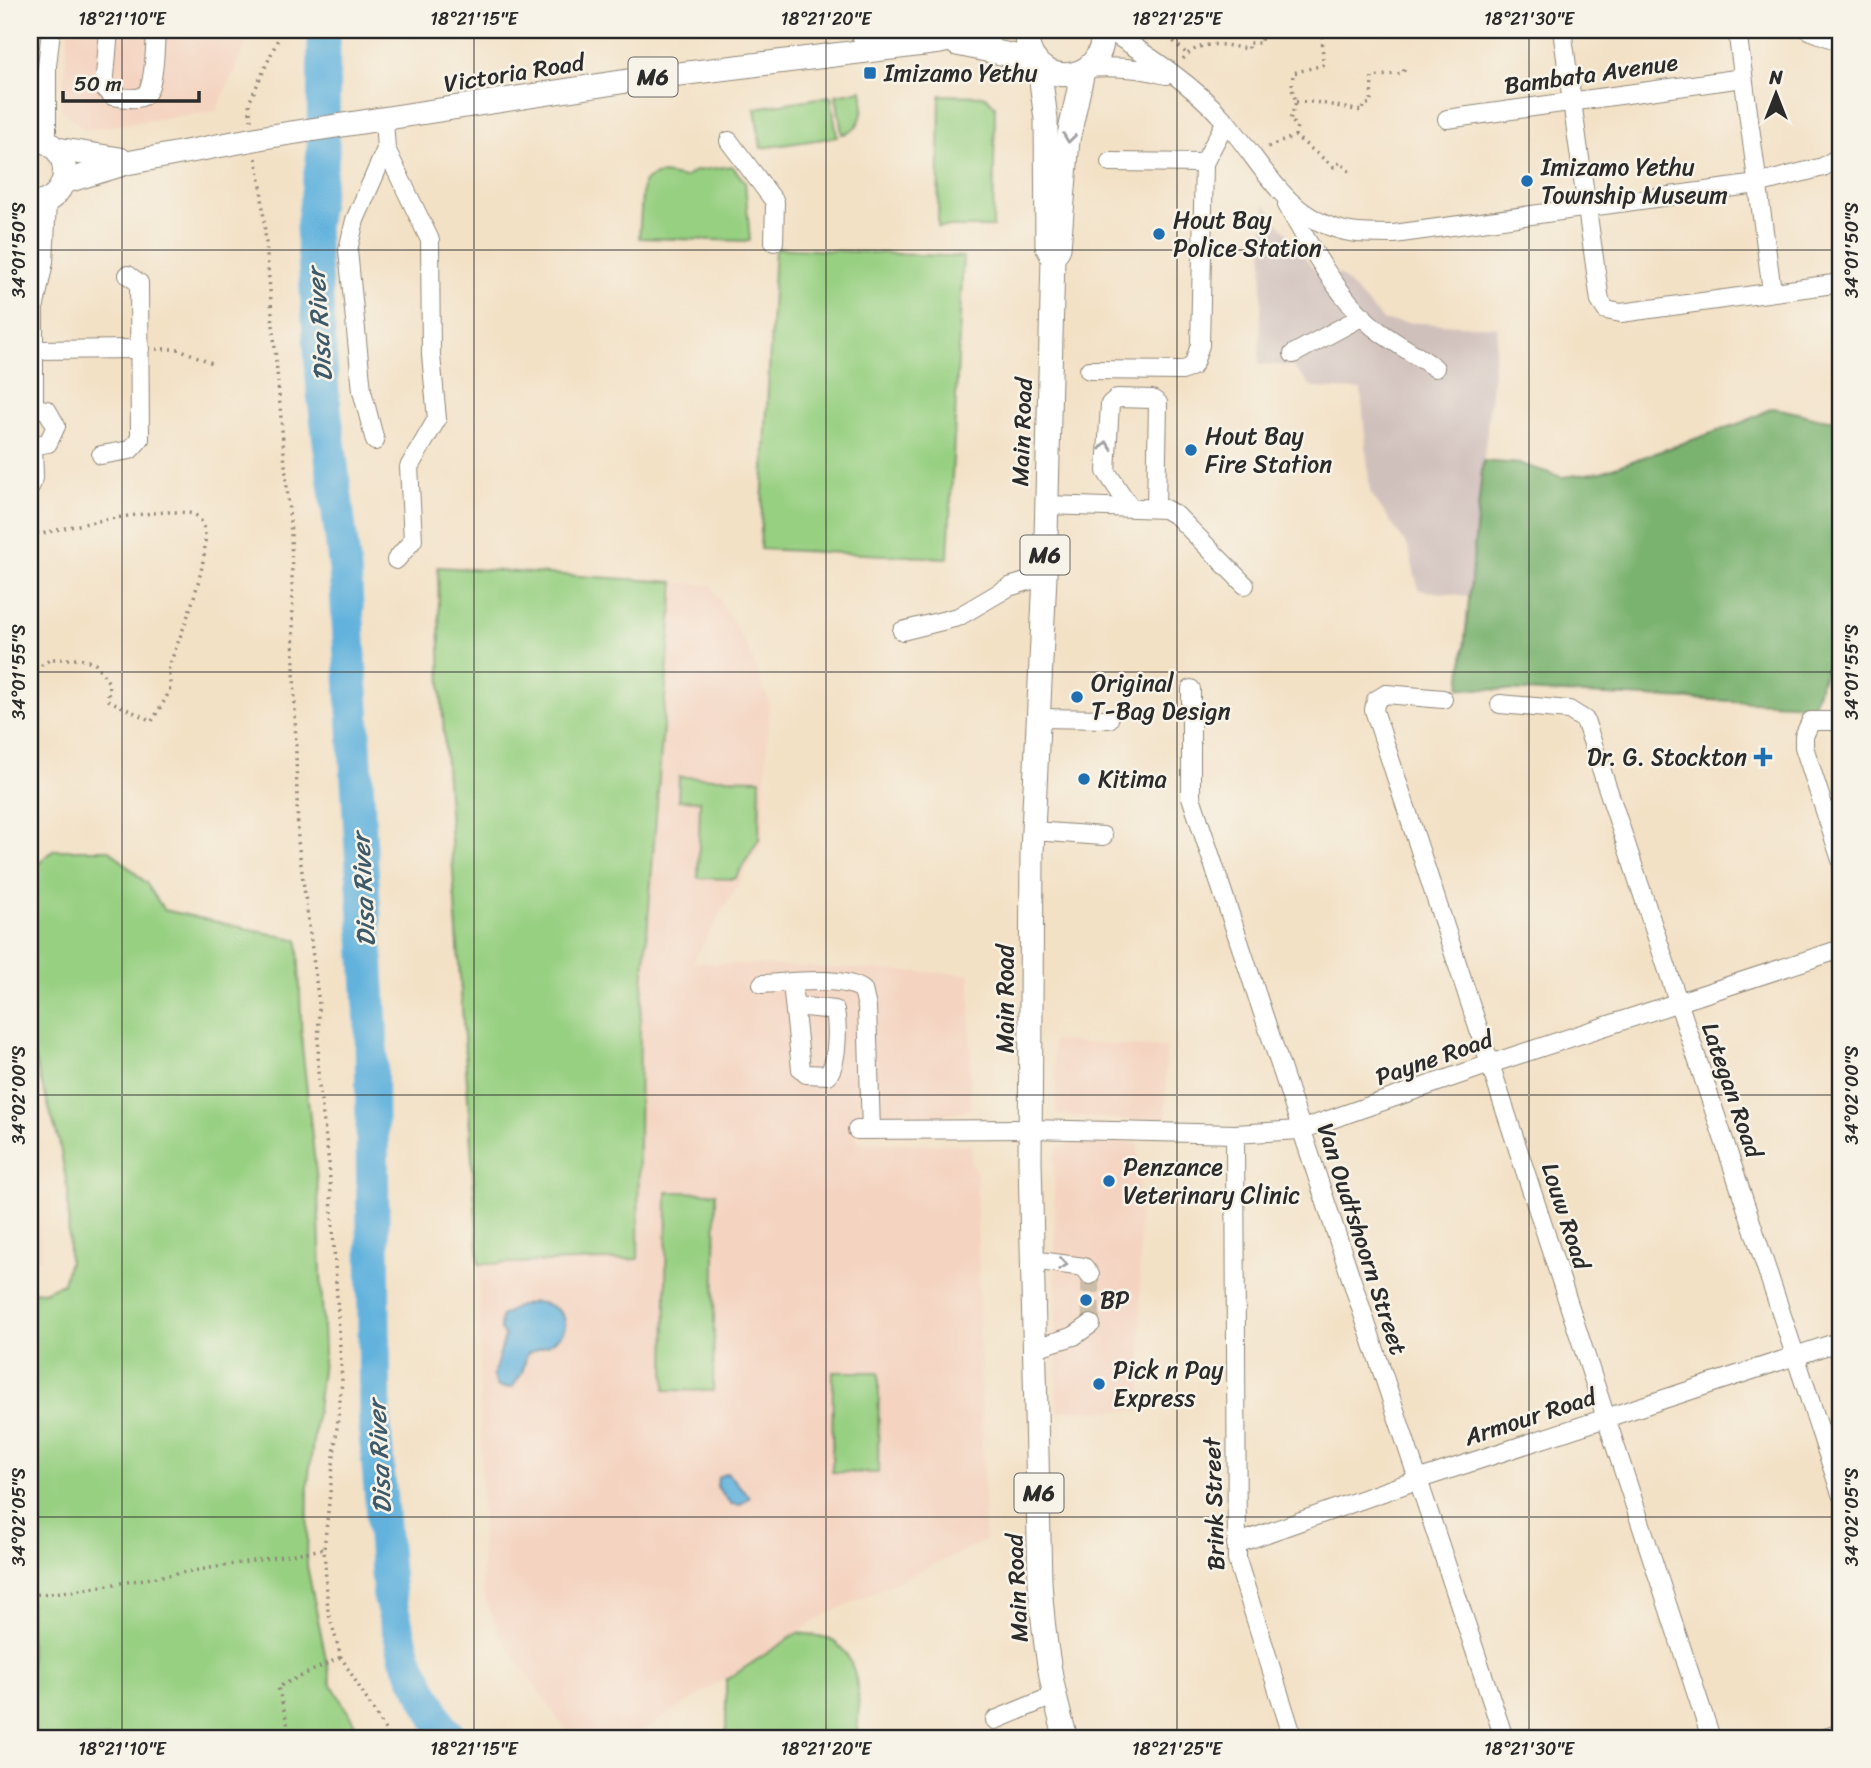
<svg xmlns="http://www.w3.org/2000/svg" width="1871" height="1768" font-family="Sriracha,sans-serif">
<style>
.built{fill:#f4d3c0}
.industrial{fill:#d0c0bc}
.green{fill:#98d082;stroke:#627e56;stroke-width:2}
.forest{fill:#7ab270;stroke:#526e4e;stroke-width:2}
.water{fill:#62b2dd;stroke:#466e84;stroke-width:2}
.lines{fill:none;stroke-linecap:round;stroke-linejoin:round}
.river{stroke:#62b2dd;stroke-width:33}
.minor-tunnel{stroke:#cbbda7;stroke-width:18;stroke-dasharray:18 9;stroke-linecap:butt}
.minor-casing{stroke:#8f8678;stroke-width:20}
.major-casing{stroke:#8f8678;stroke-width:25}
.path{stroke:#8f8678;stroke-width:3.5;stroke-dasharray:2 5;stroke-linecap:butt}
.minor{stroke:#fff;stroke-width:18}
.major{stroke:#fff;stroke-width:23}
.oneway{stroke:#a0a0a0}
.ticks{fill:none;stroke:#2b2b2b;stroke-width:2;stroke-opacity:0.45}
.poi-dot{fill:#1f6fb2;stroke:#f7f3e8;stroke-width:2.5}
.labels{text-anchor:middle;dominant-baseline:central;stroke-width:5;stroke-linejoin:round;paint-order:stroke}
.shield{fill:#f7f3e8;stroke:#686764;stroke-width:2}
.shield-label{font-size:23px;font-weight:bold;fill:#2b2b2b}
.street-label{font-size:24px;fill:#2b2b2b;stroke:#f7f3e8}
.poi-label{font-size:24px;fill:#2b2b2b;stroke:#f7f3e8;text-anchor:start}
.water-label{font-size:26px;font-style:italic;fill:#3e5a69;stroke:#f7f3e8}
.neatline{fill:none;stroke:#2b2b2b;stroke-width:2.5}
.ticks-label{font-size:18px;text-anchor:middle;fill:#2b2b2b}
</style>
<rect width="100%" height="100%" fill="#f7f3e8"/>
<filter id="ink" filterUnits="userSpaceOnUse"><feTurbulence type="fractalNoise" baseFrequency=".0143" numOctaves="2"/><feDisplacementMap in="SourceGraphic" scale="14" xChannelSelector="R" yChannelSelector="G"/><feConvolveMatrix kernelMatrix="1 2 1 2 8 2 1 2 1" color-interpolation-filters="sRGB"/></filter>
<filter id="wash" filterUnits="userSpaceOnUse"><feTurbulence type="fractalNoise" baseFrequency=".00686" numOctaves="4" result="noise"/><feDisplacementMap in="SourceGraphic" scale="28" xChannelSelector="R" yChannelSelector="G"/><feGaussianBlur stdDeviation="1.57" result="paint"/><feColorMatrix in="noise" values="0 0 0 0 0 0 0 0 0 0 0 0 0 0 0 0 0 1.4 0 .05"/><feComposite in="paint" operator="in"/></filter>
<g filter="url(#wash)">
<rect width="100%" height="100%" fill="#f3e1c6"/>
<!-- built -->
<g class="built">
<path d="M69 30H252L216 111 84 130 61 109Z"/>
<path d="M435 565 711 585 747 646 769 701 763 841 693 962 970 974 971 1108 935 1117 857 1115V1143L971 1145V1165L976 1167 985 1541 823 1616 632 1738H571L500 1635 482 1591 479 1264Z"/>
<path d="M1053 1041 1166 1048V1122L1057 1115Z"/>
<path d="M30 1116 42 1258 30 1260Z"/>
<path d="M1073 1141 1138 1142 1142 1410 1057 1411 1054 1156 1059 1148Z"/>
</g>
<!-- industrial -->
<path class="industrial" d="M1265 204 1324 283 1339 274 1384 321 1498 327 1469 596 1419 590 1408 547 1370 492 1361 390 1313 388 1292 366 1259 364Z"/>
<!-- green -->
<g class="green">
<path d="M862 90C865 106 863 131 842 134L836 95Z"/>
<path d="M940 95 986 96 995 106 993 227H938Z"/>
<path d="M831 96 837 137 761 148 755 108Z"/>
<path d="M732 166 745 182 750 241 639 238 643 183C656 170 667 174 684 178L695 171Z"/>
<path d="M775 248 963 257 948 558 760 549Z"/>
<path d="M438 567 674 582 640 1025 638 1259 479 1264 441 690Z"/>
<path d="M679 777 760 779 759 839 735 879 698 878 700 801 678 800Z"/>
<path d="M54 850H110L146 883 164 910 298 940 302 1046 318 1191 324 1353 308 1483 307 1566 331 1683 363 1738H30V1291L44 1292 63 1283 69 1261 68 1191 59 1141 30 1045V951L36 866Z"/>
<path d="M667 1192 716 1193 713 1391 665 1390Z"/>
<path d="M833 1372H879L878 1473 832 1472Z"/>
<path d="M798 1633C806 1634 817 1635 826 1638 862 1651 861 1708 856 1738H726V1680Z"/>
</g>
<!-- forest -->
<path class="forest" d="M1772 408C1796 410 1817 422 1841 420V626L1813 705 1460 688 1483 461 1521 464 1562 477 1601 472 1746 421Z"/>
<!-- water -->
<g class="water">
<path d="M534 1302C558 1303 579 1323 554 1341 546 1347 536 1349 527 1354L522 1373 512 1388 498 1387 493 1377 505 1336 500 1330 501 1316 519 1306Z"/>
<path d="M727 1473 750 1497 740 1505 731 1504 717 1487 718 1477Z"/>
</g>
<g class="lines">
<!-- river -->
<path class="river" d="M324 30 323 153 312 228 323 393 345 570 371 1025 375 1431 389 1596 406 1659 441 1726 451 1738"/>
</g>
</g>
<g filter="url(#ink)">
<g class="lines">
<!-- minor-tunnel -->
<path class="minor-tunnel" d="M1090 1275 1091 1324"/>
<defs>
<g id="minor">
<path d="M109 30 104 88 112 96C122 97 137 101 145 95 155 86 155 44 156 30"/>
<path d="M860 30 866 51"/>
<path d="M1108 30C1149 56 1194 85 1226 122 1264 165 1284 217 1345 231 1360 235 1378 233 1394 234L1757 184 1823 167 1841 156"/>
<path d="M1562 30 1600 301 1606 310 1621 313 1841 283"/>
<path d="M1737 30 1772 291"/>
<path d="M1809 30 1841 42"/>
<path d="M1087 68C1115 66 1139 67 1166 75"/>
<path d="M30 108 43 75"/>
<path d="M1447 119 1743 78"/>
<path d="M384 120 386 149 430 240 431 355 437 419 409 467 413 540 396 560"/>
<path d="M729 141 775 202 774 242"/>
<path d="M47 142V66L51 30"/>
<path d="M1110 162 1204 163 1226 121"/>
<path d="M1287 205C1310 247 1341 303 1380 332 1398 345 1417 355 1435 368"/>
<path d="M30 290 34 312V406"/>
<path d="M35 305 44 262 47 201"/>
<path d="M34 350 140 349"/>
<path d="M1293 354 1363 316"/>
<path d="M1089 370 1182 371 1193 366 1200 345 1204 163"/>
<path d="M30 407 47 410 56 426 48 443 30 446"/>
<path d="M375 441 362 391 348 250 355 220 386 149"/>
<path d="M101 455 130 450 140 439 139 283 128 275"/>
<path d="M30 487 34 478 33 446"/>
<path d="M1047 505 1165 509 1177 516 1245 585"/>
<path d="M1129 506 1106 471 1110 404 1117 398 1152 399 1158 403 1156 507"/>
<path d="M902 631 958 617 1009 587 1045 576"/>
<path d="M1191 689V797L1504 1738"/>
<path d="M1443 699 1386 694 1376 700 1374 710 1711 1738"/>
<path d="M1500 704 1569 710 1585 720 1841 1494"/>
<path d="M1038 718 1109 719"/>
<path d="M1841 721H1811L1804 736V747L1841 860"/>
<path d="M1033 831 1103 836"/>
<path d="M792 983 801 1069 806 1074 828 1075C838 1062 838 1027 835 1010L795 1006"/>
<path d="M762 984C787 983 842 975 863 990L867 1007 871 1130"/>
<path d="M857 1130 1030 1129 1235 1134 1300 1130 1490 1064 1841 949"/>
<path d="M1235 1134 1237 1560 1293 1738"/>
<path d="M1032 1260 1084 1267 1090 1275"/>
<path d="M1035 1348 1074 1336 1091 1324"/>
<path d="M1236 1544 1417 1480 1841 1341"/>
<path d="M995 1720 1053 1696"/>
<path d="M1825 1738 1841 1733"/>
</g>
<g id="major">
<path d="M1027 30C1024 91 1108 88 1102 30"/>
<path d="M957 44 1035 60"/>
<path d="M1039 66 1046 119 1047 246 1053 258"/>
<path d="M30 139C76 139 76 204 30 204"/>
<path d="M57 149 120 159"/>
<path d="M64 182 127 163 265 137 647 78 940 42 994 30"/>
<path d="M1066 1738C1050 1686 1043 1635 1040 1581L1030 1161 1032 852 1045 576 1053 258 1059 248 1068 140 1083 71"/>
</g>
</defs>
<!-- minor casing -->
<use href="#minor" class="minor-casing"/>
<!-- major casing -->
<use href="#major" class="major-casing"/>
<!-- path -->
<g class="path">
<path d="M1170 30 1168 36 1187 54"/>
<path d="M1183 59C1201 38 1224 45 1248 49V43H1261L1262 32 1271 30"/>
<path d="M1296 102C1319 100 1340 108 1363 111L1364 105 1371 103 1372 77 1403 73 1406 65"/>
<path d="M251 120 249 103 282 30"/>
<path d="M1295 136 1297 126 1290 120 1296 102 1292 89 1293 73 1323 65 1322 30"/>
<path d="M1268 147 1295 136 1334 167 1340 162 1351 173"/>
<path d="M256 158 261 186 291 534 298 841 319 1004 318 1077 329 1163 342 1381 324 1549 328 1611 341 1657 390 1738"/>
<path d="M156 349H179L212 363"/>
<path d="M30 532 42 534C67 526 173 504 195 515 226 532 177 642 169 667 167 674 171 681 170 688 167 699 157 712 152 721L108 700 109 683 95 663 82 659H51L30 673"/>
<path d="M30 1595 73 1591 324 1549"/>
<path d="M291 1738 278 1687 341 1657"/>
</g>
<!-- minor -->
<use href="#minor" class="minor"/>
<!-- major -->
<use href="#major" class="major"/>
</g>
<!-- one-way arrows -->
<defs><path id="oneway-chevron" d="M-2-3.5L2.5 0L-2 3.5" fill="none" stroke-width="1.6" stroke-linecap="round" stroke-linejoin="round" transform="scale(1.75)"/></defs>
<g class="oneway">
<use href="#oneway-chevron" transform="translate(1069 138) rotate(97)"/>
<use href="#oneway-chevron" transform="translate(1106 446) rotate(-86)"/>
<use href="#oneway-chevron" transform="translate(1063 1264) rotate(8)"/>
</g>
</g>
<!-- ticks -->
<path class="ticks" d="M122 30V1738M474 30V1738M826 30V1738M1177 30V1738M1529 30V1738M30 250H1841M30 672H1841M30 1095H1841M30 1517H1841"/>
<!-- markers -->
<g class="poi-dot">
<rect x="863" y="66" width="14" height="14" rx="3.5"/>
<circle cx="1527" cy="181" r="7"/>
<circle cx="1159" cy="234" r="7"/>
<circle cx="1191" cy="450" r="7"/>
<circle cx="1077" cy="697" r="7"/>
<path d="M1759.5 746.5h7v7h7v7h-7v7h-7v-7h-7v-7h7z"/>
<circle cx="1084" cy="779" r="7"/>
<circle cx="1109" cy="1181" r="7"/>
<circle cx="1086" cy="1300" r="7"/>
<circle cx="1099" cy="1384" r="7"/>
</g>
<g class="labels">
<!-- shield labels -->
<g class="shield">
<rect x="628.5" y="57.5" width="49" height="39" rx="5"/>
<rect x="1020.5" y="535.5" width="49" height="39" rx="5"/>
<rect x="1014.5" y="1473.5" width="49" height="39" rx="5"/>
</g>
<g class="shield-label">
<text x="653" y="77">M6</text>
<text x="1045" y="555">M6</text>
<text x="1039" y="1493">M6</text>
</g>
<!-- street labels -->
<g class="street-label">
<text transform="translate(514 73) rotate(-9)">Victoria Road</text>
<text transform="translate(1591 74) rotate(-8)">Bambata Avenue</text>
<text transform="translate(1022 432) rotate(-88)">Main Road</text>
<text transform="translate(1005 999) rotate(-90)">Main Road</text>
<text transform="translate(1434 1058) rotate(-19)">Payne Road</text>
<text transform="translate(1732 1090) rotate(71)">Lategan Road</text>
<text transform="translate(1566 1216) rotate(72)">Louw Road</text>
<text transform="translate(1362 1239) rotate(72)">Van Oudtshoorn Street</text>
<text transform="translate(1530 1417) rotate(-18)">Armour Road</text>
<text transform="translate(1214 1504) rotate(-92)">Brink Street</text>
<text transform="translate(1017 1588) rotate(-93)">Main Road</text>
</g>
<!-- poi labels -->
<g class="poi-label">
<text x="884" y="73">Imizamo Yethu</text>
<text x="1541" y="167">Imizamo Yethu<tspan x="1541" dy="28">Township Museum</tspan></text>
<text x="1173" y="220">Hout Bay<tspan x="1173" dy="28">Police Station</tspan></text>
<text x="1205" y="436">Hout Bay<tspan x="1205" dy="28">Fire Station</tspan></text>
<text x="1091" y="683">Original<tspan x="1091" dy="28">T-Bag Design</tspan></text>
<text x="1747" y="757" text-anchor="end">Dr. G. Stockton</text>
<text x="1098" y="779">Kitima</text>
<text x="1123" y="1167">Penzance<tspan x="1123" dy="28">Veterinary Clinic</tspan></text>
<text x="1100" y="1300">BP</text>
<text x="1113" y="1370">Pick n Pay<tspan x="1113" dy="28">Express</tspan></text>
</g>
<!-- water labels -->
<g class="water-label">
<text transform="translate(319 325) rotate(-94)">Disa River</text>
<text transform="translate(363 890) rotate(-93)">Disa River</text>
<text transform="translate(379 1457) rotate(-93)">Disa River</text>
</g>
</g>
<!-- margin -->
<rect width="1871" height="1768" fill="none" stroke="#f7f3e8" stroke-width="77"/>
<!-- north arrow -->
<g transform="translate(1776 94)" stroke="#f7f3e8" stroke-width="5" paint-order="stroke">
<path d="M0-5L12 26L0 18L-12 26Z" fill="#2b2b2b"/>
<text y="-10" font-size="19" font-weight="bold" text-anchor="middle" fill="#2b2b2b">N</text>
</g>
<!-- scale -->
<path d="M63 91v10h136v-10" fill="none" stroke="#2b2b2b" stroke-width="3.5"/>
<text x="74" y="91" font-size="21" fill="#2b2b2b" stroke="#f7f3e8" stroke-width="5" paint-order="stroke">50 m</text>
<rect x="38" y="38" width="1794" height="1692" class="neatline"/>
<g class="ticks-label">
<text x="122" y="25">18°21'10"E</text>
<text x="474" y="25">18°21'15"E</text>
<text x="826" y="25">18°21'20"E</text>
<text x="1177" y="25">18°21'25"E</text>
<text x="1529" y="25">18°21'30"E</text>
<text transform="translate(19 250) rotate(-90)" y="6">34°01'50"S</text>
<text transform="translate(1852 250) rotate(-90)" y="6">34°01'50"S</text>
<text transform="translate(19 672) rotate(-90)" y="6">34°01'55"S</text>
<text transform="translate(1852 672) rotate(-90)" y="6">34°01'55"S</text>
<text transform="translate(19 1095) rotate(-90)" y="6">34°02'00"S</text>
<text transform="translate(1852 1095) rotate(-90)" y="6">34°02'00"S</text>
<text transform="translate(19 1517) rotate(-90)" y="6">34°02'05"S</text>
<text transform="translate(1852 1517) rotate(-90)" y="6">34°02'05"S</text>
<text x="122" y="1755">18°21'10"E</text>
<text x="474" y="1755">18°21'15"E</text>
<text x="826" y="1755">18°21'20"E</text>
<text x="1177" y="1755">18°21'25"E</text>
<text x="1529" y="1755">18°21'30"E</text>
</g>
</svg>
